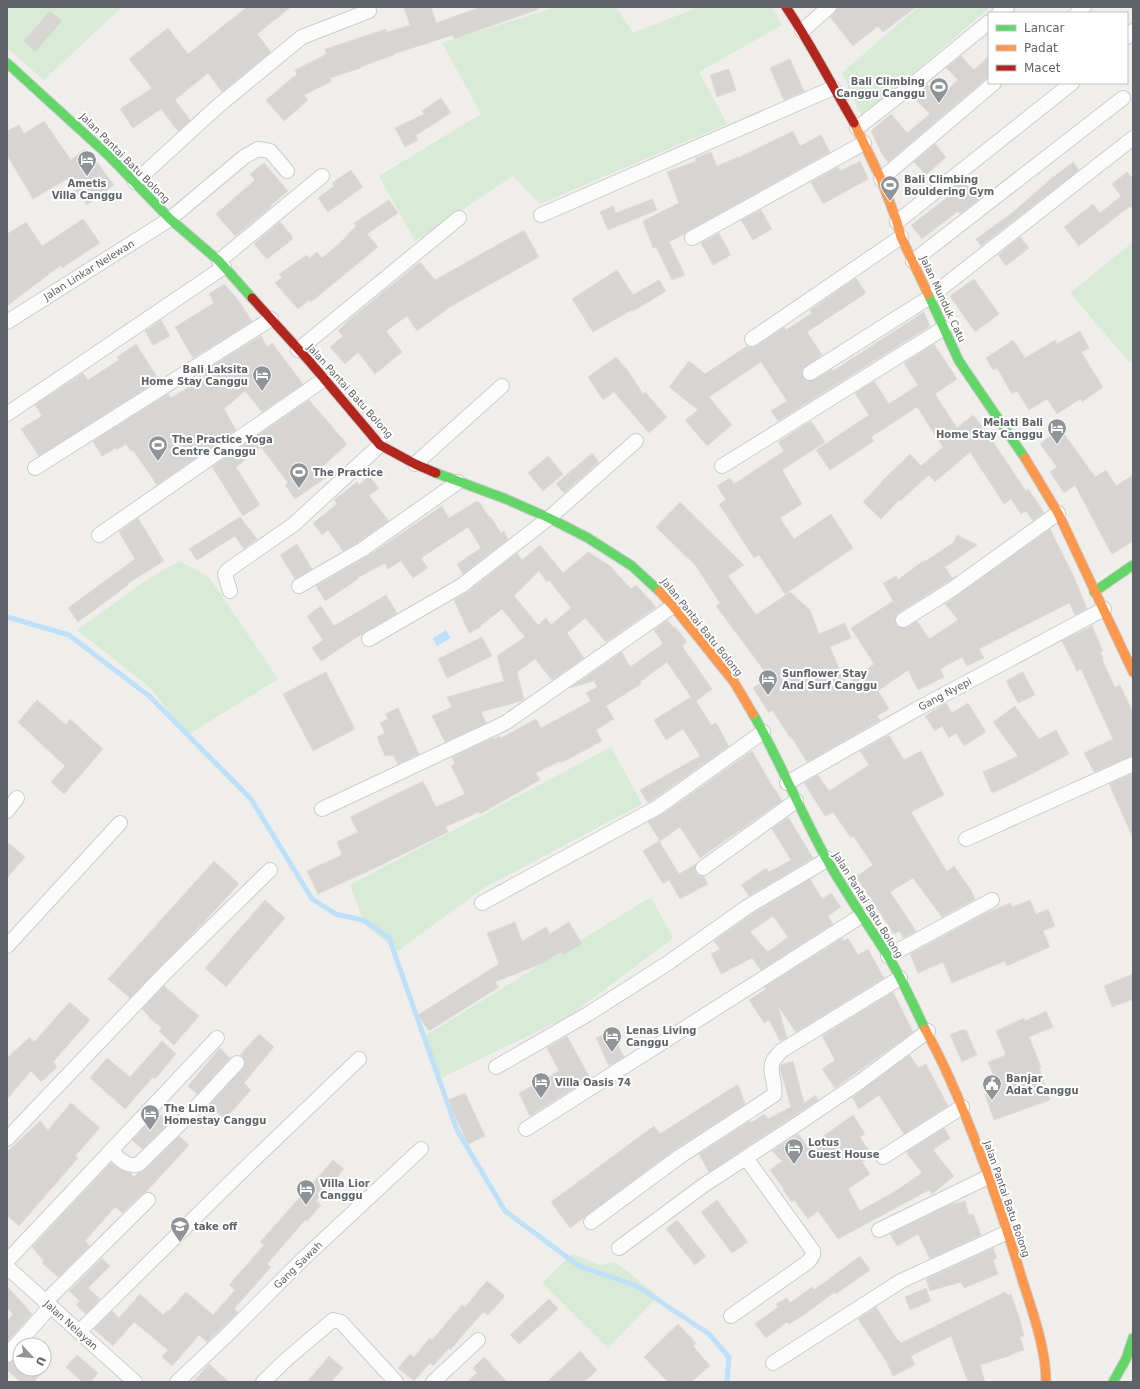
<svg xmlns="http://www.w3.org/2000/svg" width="1140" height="1389" font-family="'DejaVu Sans',sans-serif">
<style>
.green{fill:#d8ebd6}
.water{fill:#bfe0f9}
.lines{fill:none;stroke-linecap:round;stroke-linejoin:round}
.stream{stroke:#bfe0f9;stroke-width:5}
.building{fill:#d6d5d3;stroke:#deddd9;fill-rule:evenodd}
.street-casing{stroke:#cbcccc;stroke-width:16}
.fast-casing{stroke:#cacacb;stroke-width:11}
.slow-casing{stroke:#cacacb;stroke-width:11}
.jam-casing{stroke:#cacacb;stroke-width:11}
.street{stroke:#fdfcfc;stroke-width:14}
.fast{stroke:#63d668;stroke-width:9}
.slow{stroke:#ff974d;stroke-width:9}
.jam{stroke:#b3261e;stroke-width:9}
.labels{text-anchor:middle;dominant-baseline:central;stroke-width:4;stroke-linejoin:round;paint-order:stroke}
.poi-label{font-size:10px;font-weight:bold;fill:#5f6368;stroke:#fff;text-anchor:start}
.street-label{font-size:10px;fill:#5f6368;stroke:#fff}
</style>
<rect width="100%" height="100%" fill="#efeeea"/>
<!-- green -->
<g class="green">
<path d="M7 7H122L44 80 7 48Z"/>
<path d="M557 7H616L633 33 699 7H772L782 25 699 72 727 124 540 204 513 176 415 241 379 176 481 114 442 43Z"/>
<path d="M918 7H990L862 117 842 73Z"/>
<path d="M1133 242V360L1129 362 1070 293Z"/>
<path d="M179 561 209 577 278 679 186 736 151 688 77 630 148 579Z"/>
<path d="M611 747 642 804 482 889 398 951 365 925 350 885Z"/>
<path d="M651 897 673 938 569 1016 439 1079 423 1037Z"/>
<path d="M572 1254 599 1265 615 1262 658 1296 608 1348 542 1283Z"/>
</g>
<!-- water -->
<path class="water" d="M446 630 451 638 437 646 433 638Z"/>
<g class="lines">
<!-- stream -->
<path class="stream" d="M7 617 69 635 149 696 251 799 312 899 336 914 365 921 389 938 457 1130 505 1211 579 1266 637 1286 709 1334 729 1357 727 1382"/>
</g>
<!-- building -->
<g class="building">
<path d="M247 7H291L257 34 271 52 222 92 208 73 175 100 190 120 178 131 161 109 133 128 120 109 152 88 129 59 168 28 188 54Z"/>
<path d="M404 7H431L436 23 481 7H539V9L454 39 453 35 394 54V55L360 67 361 68 330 78 332 81 304 95 308 100 284 121 266 100 297 74 295 70 327 54 325 49 386 29 387 32 410 25Z"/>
<path d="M839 7H916L883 32 878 26 853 46 830 17Z"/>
<path d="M50 11 62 21 35 52 24 41Z"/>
<path d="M961 56 974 70 989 56V76L888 162 882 154 871 131 891 114 907 133 930 114 912 96 927 84 940 97 958 80 946 68Z"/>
<path d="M790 59 804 91 784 100 770 68Z"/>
<path d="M729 69 736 90 717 97 710 75Z"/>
<path d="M441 98 451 113 416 135 418 140 405 147 395 128 424 114 422 111Z"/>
<path d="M44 121 71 160 85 149 94 158 114 185 87 205 67 179 33 199 7 155V131L19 125 24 134Z"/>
<path d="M793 131 800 146 821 135 830 152 688 231 684 234 669 242 685 275 672 280 656 247 653 248 643 221 679 203 667 172 696 161 695 158 711 152 717 166 738 157V158Z"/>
<path d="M935 144 946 157 926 175 914 162Z"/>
<path d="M860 161 868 179 823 204 811 182 838 167 840 171Z"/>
<path d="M1073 162 1079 170 981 246 976 239 1012 213 1052 178Z"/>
<path d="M264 163 288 191 270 206 271 207 235 236 216 214 255 180 250 174Z"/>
<path d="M351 170 363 187 328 212 318 198 334 186 332 183Z"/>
<path d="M1127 172 1133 179V211L1130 206 1079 246 1064 227 1093 204 1100 213 1121 196 1112 184Z"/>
<path d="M963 180 979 199 960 214 958 211 922 239 911 225 948 197 946 194Z"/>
<path d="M652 199 657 210 608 230 600 212 613 206 616 213Z"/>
<path d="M389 200 398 213 367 234 378 247 311 302 309 300 298 309 275 283 282 277 279 274 307 255 310 258 317 252 322 258 340 243 356 226 354 223Z"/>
<path d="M761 210 772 229 753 240 741 220Z"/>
<path d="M83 219 100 243 62 268 61 265 7 306V234L26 222 42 246Z"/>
<path d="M280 222 293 237 291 238 293 239 267 259 254 244Z"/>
<path d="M524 230 539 257 450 307 417 331 407 316 386 331 402 352 375 374 358 352 345 364 330 347 343 336 338 331 349 320 420 262 435 280Z"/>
<path d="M719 233 731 255 713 265 701 243Z"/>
<path d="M1020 237 1029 248 1006 266 998 255Z"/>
<path d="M617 270 633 295 659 280 666 291 645 304 633 311 632 310 593 332 572 299Z"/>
<path d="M856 278 866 293 807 332 822 355 803 369 802 374 806 380 810 381 814 380 832 369 833 371 839 367 924 312 930 326 778 421 771 411 787 401 761 362 709 397 732 425 707 446 685 420 698 410 669 387 689 361 705 374 747 346 752 347 756 346 784 327 786 330 812 313 810 310Z"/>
<path d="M974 279 999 314 975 332 950 296Z"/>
<path d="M224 284 238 300 252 321 193 358 175 327 214 303 209 294Z"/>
<path d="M161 320 170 336 153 345 145 331Z"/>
<path d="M1080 331 1089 348 1081 352 1103 387 1082 402 1080 399 1057 414 1047 399 1029 410 1017 391 1012 394 997 368 993 370 986 358 1013 340 1025 358 1055 340 1057 344Z"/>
<path d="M261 336 267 347 272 343 303 384 262 412 245 391 224 409 236 430 157 485 133 450 131 451 126 444 117 450 116 448 102 456 93 441 168 394 171 398 205 377 202 372Z"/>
<path d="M136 344 159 380 39 456 21 429 42 416 35 405 83 373 88 380 119 360 117 357Z"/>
<path d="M934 344 957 379 935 394 957 428 973 415 986 431 1026 491 1028 489 1044 512 1033 521 1026 511 1021 514 1011 499 1004 504 970 452 935 482 929 475 900 501 899 500 881 519 863 502 882 482V481L910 454 921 466 943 447 917 407 871 437 874 441 830 470 816 450 869 415 855 393 874 381 889 404 918 385 904 363Z"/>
<path d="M616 357 628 371 643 394 645 392 667 417 649 433 614 392 603 400 588 377Z"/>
<path d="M309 400 347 444 322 467 328 476 295 499 285 485 288 483 261 447 236 467 260 505 243 516 212 467Z"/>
<path d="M811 421 825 442 782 470 802 504 780 518 794 539 831 514 853 548 785 594 759 555 754 558 719 504 726 500 717 486 730 478 734 484 784 451 778 442Z"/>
<path d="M1060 428 1095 477 1106 470 1116 486 1133 475V541L1112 554 1104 540 1075 485 1064 493 1050 472 1057 467 1040 444Z"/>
<path d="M592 453 599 462 564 493 556 484Z"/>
<path d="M548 456 563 474 543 491 528 473Z"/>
<path d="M369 476 379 488 369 496 389 521 358 542 343 551 328 530 322 535 313 523 337 504 334 500 357 482 359 485Z"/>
<path d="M477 501 479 502 489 517 490 516 501 533 504 531 508 539 463 574 457 564 481 548 468 527 421 558 428 568 413 578 401 561 388 569 385 563 357 578 358 579 325 601 316 586 368 556 442 506 449 518Z"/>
<path d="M680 502 744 565 728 576 756 615 790 592 810 610 819 634 845 623 851 638 830 647 846 685 874 664 851 628 893 601 883 583 896 576 898 580 923 561 924 562 953 543 957 535 977 545 945 567 952 578 957 576 898 613 895 620 896 624 899 627 903 628 907 627 917 621 929 639 958 620 945 604 1050 529 1073 575 1087 609 1075 615 1069 603 979 649 984 658 967 666 962 657 940 669 944 677 918 690 908 670 878 691 889 709 877 716 880 720 807 762 792 738 791 739 772 710 769 713 753 688 769 677 716 606 720 603 696 566 656 527Z"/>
<path d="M240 517 257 539 244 549 235 536 197 560 189 549Z"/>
<path d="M138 518 164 561 127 584 128 585 78 622 68 608 135 559 119 532Z"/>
<path d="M297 544 312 569 295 579 280 555Z"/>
<path d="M540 545 563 573 588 552 610 566 631 589 636 585 656 607 606 642 585 618 567 633 584 658 552 680 535 659 517 672 524 699 521 701 481 712 486 723 445 742 432 716 452 707 447 697 504 681 497 656 525 637 502 609 480 626 481 627 469 633 454 600 466 593 517 553 522 560ZM539 571 547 582 549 580 571 608 551 625 546 618 538 625 514 596Z"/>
<path d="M386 595 397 613 365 632 321 661 312 648 323 640 307 616 321 606 334 626Z"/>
<path d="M667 620 674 628 675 627 687 642 682 646 712 689 696 701 711 725 716 723 729 746 648 803 640 790 700 756 683 729 666 740 654 720 691 697 667 662 640 682 641 684 606 706 614 719 596 730 602 741 561 763 560 761 536 773 540 780 480 814 479 812 445 827 448 832 375 868 318 894 307 871 342 855 337 842 358 832 350 817 423 781 436 807 465 794 451 766 455 764 452 757 493 738 494 739 500 736 501 738 536 719 541 728 591 701 586 693 597 687 594 681 570 688 622 652 630 667 663 644 654 630Z"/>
<path d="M1092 626 1103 651 1100 652 1103 658 1102 659 1115 688 1120 685 1133 713V756L1094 772 1084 753 1113 739 1081 669 1077 671 1062 641Z"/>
<path d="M482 637 492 656 447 678 438 659Z"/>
<path d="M326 672 355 729 313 751 283 694Z"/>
<path d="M1023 672 1035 695 1018 703 1006 681Z"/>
<path d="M37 700 66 725 70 719 103 749 64 794 51 782 65 766 18 722Z"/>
<path d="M946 703 952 713 968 703 986 732 964 746 956 733 949 738 942 726 935 731 925 716Z"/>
<path d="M1015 706 1039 739 1056 730 1069 754 1016 782 992 793 983 772 1018 756 993 722Z"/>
<path d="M398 708 419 754 398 764 393 755 385 756 377 737 385 733 380 723 388 719 385 714Z"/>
<path d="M889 735 904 760 921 751 944 795 911 812 947 872 954 866 971 890 975 899 942 917 913 878 890 892 916 931 903 938 900 931 894 934 856 877 873 865 853 836 851 838 833 812 825 816 804 783 818 775 829 791 869 765 860 751Z"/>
<path d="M752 751 774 789H775L782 801 700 858 680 827 660 841 648 822 663 814Z"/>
<path d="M1133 773V838L1109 784Z"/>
<path d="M788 817 813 858 749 896 741 885 766 868 769 872 791 860 772 829Z"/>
<path d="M659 841 679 874 696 864 695 868 696 873 699 876H704L708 884 680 899 669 880 663 884 643 851Z"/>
<path d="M7 842 25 857 7 878Z"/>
<path d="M214 861 239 884 204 922 130 998 108 979Z"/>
<path d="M810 879 822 899 831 893 841 907 828 916 833 924 761 970 752 958 721 974 711 954 720 949 714 941 752 914ZM773 916 788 937 768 952 750 932Z"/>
<path d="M265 900 285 918 226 987 205 968Z"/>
<path d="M1030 900 1036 914 1048 909 1055 926 1043 931 1050 947 1007 966 1005 961 952 983 943 962 918 973 910 954 984 914 1010 903 1012 907Z"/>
<path d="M515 922 522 941 546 927 550 934 569 922 582 944 563 955 561 952 541 964 495 982 499 987 429 1031 418 1015 499 964 487 933Z"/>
<path d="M842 938 844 941 848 938 858 955 868 949 884 978 796 1032 778 1006 787 1038 780 1041 769 1020 764 1023 749 1000 766 989 765 987Z"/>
<path d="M1133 974V999L1112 1007 1104 986Z"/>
<path d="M164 986 199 1016 174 1045 159 1031 162 1028 148 1017 149 1016 142 1009Z"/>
<path d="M893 992 913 1032 835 1088 822 1069 835 1060 822 1036Z"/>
<path d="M70 1002 90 1020 53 1062 57 1067 41 1082 31 1071 7 1099V1058L30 1037 34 1042Z"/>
<path d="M1046 1011 1053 1027 1029 1037 1041 1067 1039 1068 1050 1100 994 1120 985 1094 999 1089 988 1062 1006 1055 996 1031 1024 1018 1025 1021Z"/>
<path d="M961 1030H966L977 1055 962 1062 950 1035Z"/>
<path d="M611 1031 624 1057 609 1066 596 1038Z"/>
<path d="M259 1034 274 1047 244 1083 251 1090 225 1119 209 1105 243 1068 245 1061 240 1055Z"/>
<path d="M567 1036 590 1078 530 1116 519 1093 553 1075V1074L559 1071 547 1048Z"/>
<path d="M162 1041 176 1054 155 1079 153 1077 125 1109 90 1078 107 1058 130 1077Z"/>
<path d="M220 1048 230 1058 197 1094 188 1086Z"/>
<path d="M910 1055 918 1068 926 1064 948 1106 904 1134 879 1095 859 1109 852 1097Z"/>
<path d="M793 1061 804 1103 816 1095 818 1100 709 1172 699 1154 750 1121 751 1123 764 1114 768 1119 791 1107 780 1068 781 1065Z"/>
<path d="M738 1084 745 1104 674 1150 570 1228 551 1202 654 1126 660 1134Z"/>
<path d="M465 1093 485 1136 468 1144 448 1100Z"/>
<path d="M71 1103 100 1128 75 1156 78 1158 19 1226 7 1215V1152L40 1121 48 1130Z"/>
<path d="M158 1113 169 1123 142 1149 132 1140Z"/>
<path d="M853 1115 865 1134 860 1137 872 1155 862 1162 870 1174 848 1189 860 1211 894 1192 922 1173 906 1152 944 1128 950 1138 933 1150 954 1176 932 1194 929 1190 838 1239 818 1211 808 1219 794 1200 792 1202 783 1190 784 1189 770 1170 782 1161 772 1151 798 1134 808 1147Z"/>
<path d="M179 1136 189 1145 146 1192 142 1194 122 1213 115 1207 85 1241 90 1246 58 1277 42 1263 44 1261 32 1247 111 1163 119 1169 130 1173 134 1177 138 1173 145 1170Z"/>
<path d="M333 1160 344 1169 316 1201 321 1205 307 1221 305 1220 267 1264 271 1267 234 1309 238 1312 207 1342 199 1335 172 1366 162 1357 168 1350 134 1322 113 1346 94 1329 112 1311 119 1318 140 1294 163 1315 168 1310 169 1311 186 1292 213 1315 235 1290 229 1285 264 1245 260 1242Z"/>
<path d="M717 1200 748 1242 732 1253 701 1212Z"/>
<path d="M965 1201 969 1215 973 1214 981 1235 930 1259 918 1234 897 1246 890 1234 892 1233 949 1205Z"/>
<path d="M677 1220 706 1256 695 1265 666 1229Z"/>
<path d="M993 1248 997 1258 993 1260 998 1274 964 1288 961 1282 930 1291 926 1279Z"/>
<path d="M860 1256 870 1270 836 1294 835 1292 802 1316 789 1324 787 1322 766 1338 755 1324 778 1307 776 1304 787 1298 790 1303 812 1287 814 1290Z"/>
<path d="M102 1258 110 1266 88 1288 100 1299 86 1314 76 1305 80 1301 69 1291Z"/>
<path d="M487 1281 505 1296 488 1315 483 1312 450 1350 449 1348 433 1366 430 1363 414 1381 398 1368 410 1354 414 1357 430 1338 432 1340 462 1305 465 1307Z"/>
<path d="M7 1286 32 1314 7 1342V1321L13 1314 7 1308Z"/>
<path d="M926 1288 931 1301 910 1310 905 1297Z"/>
<path d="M1005 1292 1007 1295 1011 1294 1019 1317 1024 1336 1020 1337 1024 1350 1012 1354V1355L980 1365 985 1382H968L951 1336 911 1356 915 1365 893 1376 886 1361 858 1319 876 1307 896 1338 901 1343Z"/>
<path d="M549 1299 558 1309 519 1344 510 1335Z"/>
<path d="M678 1324 696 1343 693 1346 710 1366 691 1382H668L644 1357Z"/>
<path d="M580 1351 597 1370 584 1382H547Z"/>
<path d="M20 1353V1369H42L44 1370 34 1382H21L7 1370V1363L13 1361Z"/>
<path d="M77 1355 98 1373 91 1382H82L66 1367Z"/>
<path d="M329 1356 343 1368 331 1382H307Z"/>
<path d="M484 1357 507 1382H467L477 1373 473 1368Z"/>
<path d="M209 1364 229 1382H193Z"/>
</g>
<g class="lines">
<defs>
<g id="street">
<path d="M999 13 1007 7"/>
<path d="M1077 13 1084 7"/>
<path d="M802 31 829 7"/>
<path d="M1127 37 1133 31"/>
<path d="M857 128 906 90 989 22"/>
<path d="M881 179 994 83"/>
<path d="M135 182 218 106 302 37 369 11"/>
<path d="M541 215 833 88"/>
<path d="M897 222 1072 83"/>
<path d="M692 238 864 143"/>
<path d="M219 261 322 176"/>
<path d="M913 261 1123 98"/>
<path d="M7 322 170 219 244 157 258 149 270 151 287 171"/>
<path d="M752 339 901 237"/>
<path d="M298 350 459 218"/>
<path d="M810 373 930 297 1133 138"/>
<path d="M7 414 224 267"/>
<path d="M415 464 502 386"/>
<path d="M722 466 944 328"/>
<path d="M35 468 271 319"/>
<path d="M99 535 323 380"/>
<path d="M299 586 363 549 458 482"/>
<path d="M230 591 225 574 228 570 293 525 380 445"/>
<path d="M903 620 951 590 1058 513"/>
<path d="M369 639 461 586 549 518 636 441"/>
<path d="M787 783 917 709 1104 609"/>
<path d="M322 809 505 723 673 606"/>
<path d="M7 811 17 798"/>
<path d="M966 839 1133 764"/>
<path d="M703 868 796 801"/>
<path d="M482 903 658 807 763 732"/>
<path d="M7 946 120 823"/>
<path d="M888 956 992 900"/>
<path d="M496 1067 588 1014 668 963 747 907 823 862 826 858"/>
<path d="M526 1129 861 916"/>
<path d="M7 1139 165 973 270 870"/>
<path d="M111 1151C120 1159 126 1168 139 1164L185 1119 237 1063"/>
<path d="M883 1157 962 1107"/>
<path d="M591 1222 679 1157 774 1095C777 1083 768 1073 773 1061 775 1057 779 1054 781 1051L900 978"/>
<path d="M879 1230 988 1177"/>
<path d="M619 1248 704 1185 796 1125 861 1081 928 1031"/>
<path d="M7 1261 217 1038"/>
<path d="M7 1267 135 1382"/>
<path d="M45 1302 148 1200"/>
<path d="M731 1316 808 1262 813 1255V1251L746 1158"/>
<path d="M79 1332 238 1175 359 1059"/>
<path d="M7 1355 51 1306"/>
<path d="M773 1363 901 1281 1008 1232"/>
<path d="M177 1382 225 1337 303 1259 421 1149"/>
<path d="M263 1382 288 1358 333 1320 341 1322 396 1382"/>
<path d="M433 1382 478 1340"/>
</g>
<g id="fast">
<path d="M7 63 109 156 170 219 219 261 252 298"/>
<path d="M928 294 959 361 1025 458"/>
<path d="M436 473 506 499 549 518 588 538 632 566 659 591"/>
<path d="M1094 592 1133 565"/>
<path d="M753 714C780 761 800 811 826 858 845 892 867 923 888 956 902 979 913 1004 925 1029"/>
<path d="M1113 1382 1126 1359 1133 1338"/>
</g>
<g id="slow">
<path d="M854 123 881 179 897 222 901 237 928 294"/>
<path d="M1025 458 1058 513 1133 672"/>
<path d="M659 591 673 606 734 682 753 714"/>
<path d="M925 1029C933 1044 941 1059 948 1075 978 1142 1002 1212 1023 1282 1033 1313 1046 1349 1046 1382"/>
</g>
<g id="jam">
<path d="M786 7C811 44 831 84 854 123"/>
<path d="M252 298 310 362 380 445 415 464 436 473"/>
</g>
</defs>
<!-- street casing -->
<use href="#street" class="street-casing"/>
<!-- fast casing -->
<use href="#fast" class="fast-casing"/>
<!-- slow casing -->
<use href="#slow" class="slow-casing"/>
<!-- jam casing -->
<use href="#jam" class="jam-casing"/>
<!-- street -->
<use href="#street" class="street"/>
<!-- fast -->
<use href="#fast" class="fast"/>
<!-- slow -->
<use href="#slow" class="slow"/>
<!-- jam -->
<use href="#jam" class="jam"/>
</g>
<!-- icons -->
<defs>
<symbol id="stadium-pin" viewBox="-11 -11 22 30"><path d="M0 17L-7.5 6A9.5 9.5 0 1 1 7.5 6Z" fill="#919496" stroke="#fff"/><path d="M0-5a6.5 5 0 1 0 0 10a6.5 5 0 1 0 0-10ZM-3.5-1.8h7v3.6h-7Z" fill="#fff"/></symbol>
<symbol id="hotel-pin" viewBox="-11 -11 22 30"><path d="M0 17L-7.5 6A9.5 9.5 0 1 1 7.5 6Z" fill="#919496" stroke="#fff"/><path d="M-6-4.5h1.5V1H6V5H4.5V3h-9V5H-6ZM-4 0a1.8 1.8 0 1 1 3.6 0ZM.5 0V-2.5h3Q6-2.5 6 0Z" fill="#fff"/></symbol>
<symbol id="civic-pin" viewBox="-11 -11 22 30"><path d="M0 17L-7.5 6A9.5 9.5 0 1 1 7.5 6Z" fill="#919496" stroke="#fff"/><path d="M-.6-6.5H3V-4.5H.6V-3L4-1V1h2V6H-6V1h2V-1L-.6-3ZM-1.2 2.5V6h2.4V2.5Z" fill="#fff"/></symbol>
<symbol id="school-pin" viewBox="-11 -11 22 30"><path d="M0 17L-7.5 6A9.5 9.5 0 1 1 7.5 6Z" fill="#919496" stroke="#fff"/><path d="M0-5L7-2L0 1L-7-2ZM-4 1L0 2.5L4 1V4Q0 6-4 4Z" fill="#fff"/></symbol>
</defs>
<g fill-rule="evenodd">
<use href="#stadium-pin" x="928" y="76" width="22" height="30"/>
<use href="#hotel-pin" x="76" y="149" width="22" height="30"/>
<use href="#stadium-pin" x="879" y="174" width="22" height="30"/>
<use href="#hotel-pin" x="251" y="364" width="22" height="30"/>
<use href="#hotel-pin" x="1046" y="417" width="22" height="30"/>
<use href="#stadium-pin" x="147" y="434" width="22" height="30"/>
<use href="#stadium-pin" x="288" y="461" width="22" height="30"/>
<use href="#hotel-pin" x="757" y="668" width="22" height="30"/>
<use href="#hotel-pin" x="601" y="1025" width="22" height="30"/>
<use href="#hotel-pin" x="530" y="1071" width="22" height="30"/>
<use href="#civic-pin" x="981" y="1073" width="22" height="30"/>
<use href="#hotel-pin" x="139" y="1103" width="22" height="30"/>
<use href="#hotel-pin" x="783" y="1137" width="22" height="30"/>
<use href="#hotel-pin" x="295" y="1178" width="22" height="30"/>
<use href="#school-pin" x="169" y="1215" width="22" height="30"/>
</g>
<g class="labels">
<!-- poi labels -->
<g class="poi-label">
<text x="925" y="81" text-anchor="end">Bali Climbing<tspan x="925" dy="12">Canggu Canggu</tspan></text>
<text x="904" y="179">Bali Climbing<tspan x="904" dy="12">Bouldering Gym</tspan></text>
<text x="87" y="183" text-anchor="middle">Ametis<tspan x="87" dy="12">Villa Canggu</tspan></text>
<text x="248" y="369" text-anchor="end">Bali Laksita<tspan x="248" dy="12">Home Stay Canggu</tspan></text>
<text x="1043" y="422" text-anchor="end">Melati Bali<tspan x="1043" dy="12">Home Stay Canggu</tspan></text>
<text x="172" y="439">The Practice Yoga<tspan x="172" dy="12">Centre Canggu</tspan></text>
<text x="313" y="472">The Practice</text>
<text x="782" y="673">Sunflower Stay<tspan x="782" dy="12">And Surf Canggu</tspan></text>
<text x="626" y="1030">Lenas Living<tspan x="626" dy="12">Canggu</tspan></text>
<text x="1006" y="1078">Banjar<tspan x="1006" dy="12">Adat Canggu</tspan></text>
<text x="555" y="1082">Villa Oasis 74</text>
<text x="164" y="1108">The Lima<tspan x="164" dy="12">Homestay Canggu</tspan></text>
<text x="808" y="1142">Lotus<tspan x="808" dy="12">Guest House</tspan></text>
<text x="320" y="1183">Villa Lior<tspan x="320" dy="12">Canggu</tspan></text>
<text x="194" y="1226">take off</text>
</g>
<!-- street labels -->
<g class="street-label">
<text transform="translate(125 158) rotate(45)">Jalan Pantai Batu Bolong</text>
<text transform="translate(89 270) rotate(-32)">Jalan Linkar Nelewan</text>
<text transform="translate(943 299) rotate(65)">Jalan Munduk Catu</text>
<text transform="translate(350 391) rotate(48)">Jalan Pantai Batu Bolong</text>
<text transform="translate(702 627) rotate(51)">Jalan Pantai Batu Bolong</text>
<text transform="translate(945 694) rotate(-28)">Gang Nyepi</text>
<text transform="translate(868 905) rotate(58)">Jalan Pantai Batu Bolong</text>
<text transform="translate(1007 1199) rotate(71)">Jalan Pantai Batu Bolong</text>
<text transform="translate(298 1265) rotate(-44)">Gang Sawah</text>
<text transform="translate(71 1325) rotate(42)">Jalan Nelayan</text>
</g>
</g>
<!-- border -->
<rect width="1140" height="1389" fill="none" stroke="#5f6368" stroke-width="16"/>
<!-- legend -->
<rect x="988" y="12" width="140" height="72" fill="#ffffff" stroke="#bfc1c3"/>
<rect x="996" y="25" width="20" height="6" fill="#63d668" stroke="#bfc1c3"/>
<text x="1024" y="32" font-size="12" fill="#5f6368">Lancar</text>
<rect x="996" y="45" width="20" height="6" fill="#ff974d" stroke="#bfc1c3"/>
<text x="1024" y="52" font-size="12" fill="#5f6368">Padat</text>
<rect x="996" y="65" width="20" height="6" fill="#b3261e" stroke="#bfc1c3"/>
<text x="1024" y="72" font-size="12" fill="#5f6368">Macet</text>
<!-- north arrow -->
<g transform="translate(32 1357) rotate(116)"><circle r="19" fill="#ffffff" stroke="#bfc1c3"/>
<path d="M0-3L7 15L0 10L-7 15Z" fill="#919496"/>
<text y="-6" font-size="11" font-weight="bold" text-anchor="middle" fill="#5f6368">U</text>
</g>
</svg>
